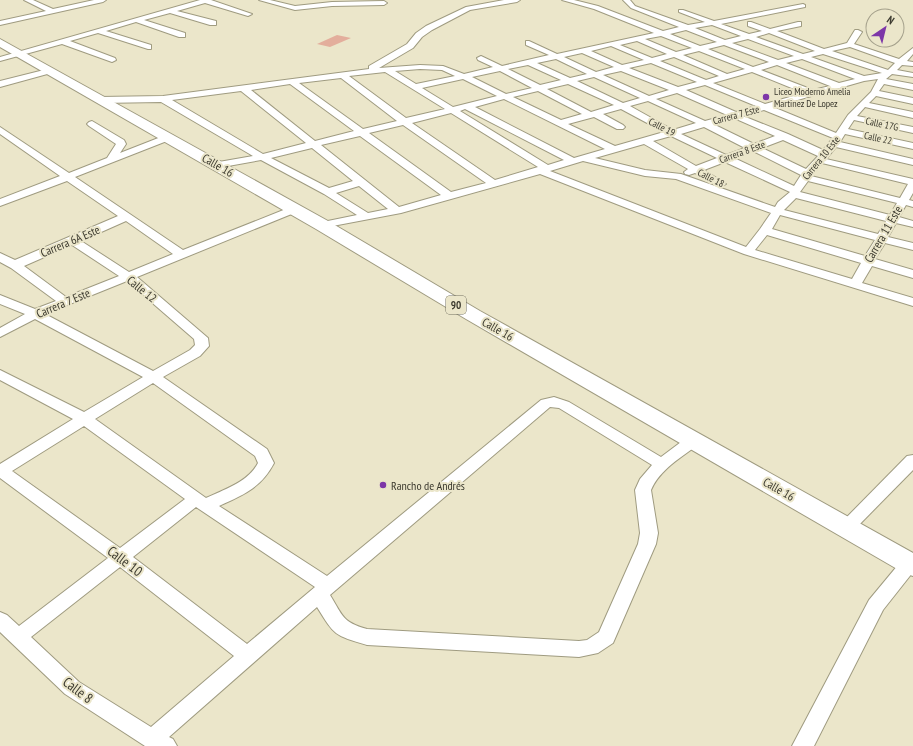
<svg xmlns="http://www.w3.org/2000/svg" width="913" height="746" font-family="'PT Sans Narrow',sans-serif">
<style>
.green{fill:#e3ae9c}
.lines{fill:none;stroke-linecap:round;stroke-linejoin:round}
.minor-casing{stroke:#9f9b80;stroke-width:2}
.highway-casing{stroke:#9f9b80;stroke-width:2}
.minor{fill:#fff;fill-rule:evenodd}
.highway{fill:#fff;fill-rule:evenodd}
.poi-dot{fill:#7d36a8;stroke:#ebe6ca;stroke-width:1.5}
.labels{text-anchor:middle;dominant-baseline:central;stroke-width:4;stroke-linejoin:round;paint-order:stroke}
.far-poi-label{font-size:10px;fill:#3c3a2f;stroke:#ebe6ca;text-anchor:start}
.far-street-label{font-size:10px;fill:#3c3a2f;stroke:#ebe6ca}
.shield{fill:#ebe6ca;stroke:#706e5e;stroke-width:1}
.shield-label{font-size:11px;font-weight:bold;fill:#3c3a2f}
.street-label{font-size:12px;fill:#3c3a2f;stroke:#ebe6ca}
.poi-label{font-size:12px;fill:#3c3a2f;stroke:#ebe6ca;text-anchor:start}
.near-street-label{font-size:14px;fill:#3c3a2f;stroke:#ebe6ca}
</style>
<rect width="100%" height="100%" fill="#ebe6ca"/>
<!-- green -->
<path class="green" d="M337 35 351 38 330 47 317 44Z"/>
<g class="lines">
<defs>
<g id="minor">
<path d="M24 0H33L53 9 94 0H106L103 2 0 25V21L46 11Z"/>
<path d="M200 0H211L252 14 248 16 205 3 177 11 216 21V25H210L170 13 144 20 185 33V37H179L136 22 106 31 151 45V49H148L98 33 70 41 115 58 116 60 112 62 62 44 0 61V57Z"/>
<path d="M259 0H270L295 6 332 2 384 1 387 3 384 5 332 6 295 10Z"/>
<path d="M504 0H520L517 2 470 10 432 30 422 37 413 48 379 68 420 65 443 66 464 74 493 67 478 60 477 58 481 56 502 66 549 55 526 45V41H529L557 54 654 33 594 9 562 0H574L598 6 663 31 679 27 631 8 623 0H630L635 6 688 25 705 22 679 12V10H683L714 21 803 4 805 5V7L721 24 749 34 762 31 748 26V22H751L770 29 798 22H801V26L777 31 824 49 847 43 855 30H858L862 32 854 44 899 59 913 48V54L907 61 913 62V66L902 65 897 70 913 73V77L892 74 886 79 913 84V90L884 84 879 91 913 98V104L876 96 869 103 913 112V118L865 107 857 116 913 127V133L854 120 848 129 913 143V149L845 134 840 142 913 159V165L836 147 826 159 913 179V193L909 200 913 201V207L906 205 899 217 913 221V227L896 223 888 237 913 243V250L885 243 875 259 913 270V278L872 266 862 283 913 298V306L744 254 540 174 401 213 322 228 318 227 316 225 318 223 357 215 324 194 261 160 217 168 213 167 212 165 213 163 253 156 161 102 100 103 96 100 100 97 163 96 369 69V66L407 44 416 33 426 26 466 7ZM712 25 741 36 725 40 695 28ZM686 30 717 42 700 46 670 34ZM769 33 815 51 803 54 756 37ZM661 36 692 48 676 52 645 39ZM748 39 794 56 778 60 732 43ZM637 41 667 54 652 58 620 45ZM724 45 769 62 753 67 708 49ZM611 46 644 60 622 65 591 51ZM850 47 895 63 888 70 832 51ZM699 51 745 69 727 74 683 55ZM582 53 614 67 596 72 564 57ZM823 54 882 73 864 76 811 57ZM674 57 719 76 706 80 660 61ZM556 59 587 74 570 78 537 63ZM802 59 855 79 839 83 786 63ZM651 63 697 82 678 87 629 68ZM528 65 561 80 540 85 508 69ZM777 65 830 86 813 90 761 70ZM420 69 442 70 455 76 416 84 395 71ZM500 71 532 88 506 94 472 77ZM621 71 669 90 649 96 603 75ZM385 72 445 109 406 118 349 76ZM752 72 804 93 765 104 713 83ZM594 77 640 98 623 103 577 81ZM341 78 397 121 363 129 299 83ZM463 79 497 96 453 107 422 88ZM878 79 871 92 848 115 836 133 773 107 864 81ZM290 84 354 131 315 141 251 90ZM568 84 614 105 591 112 547 89ZM705 85 756 106 736 112 686 90ZM241 91 306 143 263 154 172 100ZM538 91 582 114 561 120 513 97ZM677 93 727 115 705 121 656 99ZM504 99 605 149 574 158 475 107ZM648 101 696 123 673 130 630 106ZM465 109 564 160 548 165 460 111ZM621 109 664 132 615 146 568 124 594 117 617 129H623L625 127 623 125 603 114ZM764 110 833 138 823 150 788 134 743 116ZM451 113 538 167 495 180 412 123ZM734 118 775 136 754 144 713 124ZM403 125 486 183 451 192 369 133ZM704 127 745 148 726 155 681 134ZM360 136 441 195 399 207 321 145ZM671 136 717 158 696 166 653 141ZM783 140 818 156 806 169 762 148ZM644 144 688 169 684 172 685 174 689 175 695 173 717 186 721 187 726 184 704 170 725 162 790 192 778 202 775 207 681 174 645 170 595 158ZM312 148 353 181 329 188 271 158ZM753 151 801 175 794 186 734 158ZM583 161 645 176 676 179 771 213 760 229 746 247 550 171ZM822 163 908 184 900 198 811 176ZM808 181 897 203 890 215 800 192ZM359 186 388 209 368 213 336 193ZM796 198 886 221 878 234 784 210ZM780 215 875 240 865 256 772 229ZM767 235 861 263 852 279 755 250Z"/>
<path d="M48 69 52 71 51 73 0 87V81Z"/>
<path d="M92 121 124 140 126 144 120 153 166 135H172L174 137 172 139 75 177 183 250 291 207 295 206 300 209 299 211 137 277 208 338 209 346 200 356 163 377 267 449 274 463C261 488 243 495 219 506L327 576 541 400 554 397 569 402 661 457 689 436 694 435 699 436 702 440 699 444C682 457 660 469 651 490L658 533 656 544 613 643 598 653 579 657 367 645C334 635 335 636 317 607L169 737 173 739 177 746H145L65 694 0 632V612L7 615 19 626 108 558 0 478V464L73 419 0 380V370L84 412 143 377 35 319 0 337V328L25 314 0 304V295L35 309 56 301 11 268 0 262V253L15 260 118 216 67 181 0 206V199L60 176 0 134V127L69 173 107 158 116 144 89 126 87 124 89 122ZM126 221 173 254 129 272 81 241ZM72 245 119 276 66 297 24 266ZM127 281 194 339 195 345 190 350 153 371 45 314ZM153 383 255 456 258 463C248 482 225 489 206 498L95 419ZM550 407 559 408 652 465 640 479 635 490 640 533 638 544 599 632 587 640 579 641 367 629C342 622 343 616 330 595ZM84 426 185 499 120 548 12 471ZM196 507 315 587 247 644 133 557ZM120 567 234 656 151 727 79 682 31 637Z"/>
<path d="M913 455V470L853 531 847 533 841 531 839 527 841 523 907 456Z"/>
<path d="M909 557 913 558V572L883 610 814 746H792L869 600 903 559Z"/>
</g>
<path id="highway" d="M0 39 328 221 480 311 913 553V576L904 573 466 319 316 229 0 47Z"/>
</defs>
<!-- minor casing -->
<use href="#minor" class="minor-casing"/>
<!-- highway casing -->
<use href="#highway" class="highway-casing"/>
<!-- minor -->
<use href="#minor" class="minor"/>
<!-- highway -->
<use href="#highway" class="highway"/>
</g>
<!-- markers -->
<g class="poi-dot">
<circle cx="766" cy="97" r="4"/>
<circle cx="383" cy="485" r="4"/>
</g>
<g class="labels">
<!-- far-poi labels -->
<g class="far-poi-label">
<text x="774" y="91">Liceo Moderno Amelia<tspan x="774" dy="12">Martinez De Lopez</tspan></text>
</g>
<!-- far-street labels -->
<g class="far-street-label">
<text transform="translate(736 115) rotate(-15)">Carrera 7 Este</text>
<text transform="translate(882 124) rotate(12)">Calle 17G</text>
<text transform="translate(662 127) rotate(27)">Calle 19</text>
<text transform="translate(878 138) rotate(12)">Calle 22</text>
<text transform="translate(742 152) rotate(-20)">Carrera 8 Este</text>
<text transform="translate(821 158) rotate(-51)">Carrera 10 Este</text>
<text transform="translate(711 178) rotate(27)">Calle 18</text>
</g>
<!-- shield labels -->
<rect class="shield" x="446" y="296" width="20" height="18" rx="3"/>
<g class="shield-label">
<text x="456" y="305">90</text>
</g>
<!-- street labels -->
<g class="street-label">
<text transform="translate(218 165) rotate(30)">Calle 16</text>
<text transform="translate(883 234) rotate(-60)">Carrera 11 Este</text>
<text transform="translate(70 241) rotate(-23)">Carrera 6A Este</text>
<text transform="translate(142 289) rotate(39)">Calle 12</text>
<text transform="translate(63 303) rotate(-23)">Carrera 7 Este</text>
<text transform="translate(498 329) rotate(30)">Calle 16</text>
<text transform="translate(779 489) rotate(30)">Calle 16</text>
</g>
<!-- poi labels -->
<g class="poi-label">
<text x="391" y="485">Rancho de Andrés</text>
</g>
<!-- near-street labels -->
<g class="near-street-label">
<text transform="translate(125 561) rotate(37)">Calle 10</text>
<text transform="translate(78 690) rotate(37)">Calle 8</text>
</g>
</g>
<!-- north arrow -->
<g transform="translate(885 28) rotate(35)"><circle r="19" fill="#ebe6ca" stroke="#a5a18c"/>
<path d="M0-3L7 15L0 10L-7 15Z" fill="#7d36a8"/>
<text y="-6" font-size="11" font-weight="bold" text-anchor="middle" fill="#3c3a2f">N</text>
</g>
</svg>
